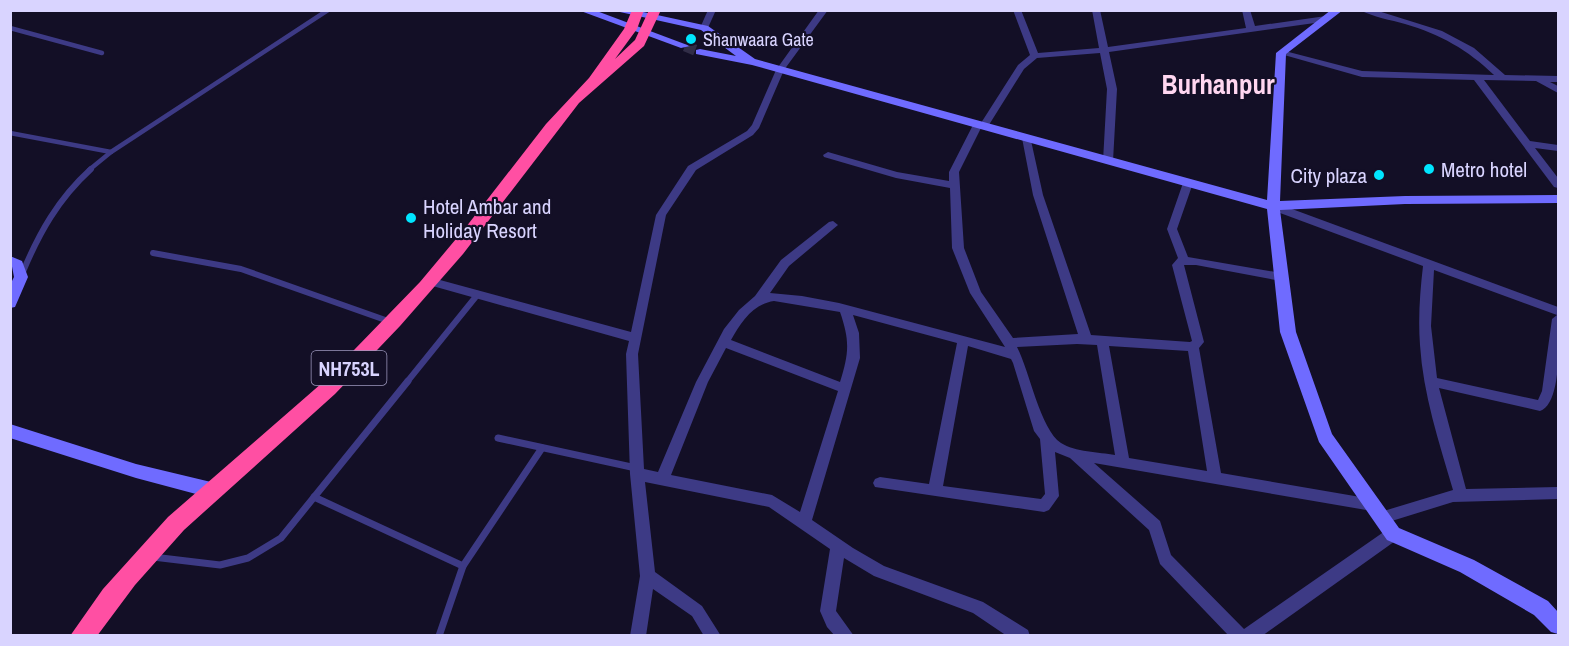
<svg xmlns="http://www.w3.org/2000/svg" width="1569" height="646" font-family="'Archivo Narrow',sans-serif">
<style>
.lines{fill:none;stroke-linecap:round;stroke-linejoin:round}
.secondary-tunnel{stroke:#312d47;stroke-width:11;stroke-dasharray:11 6;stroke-linecap:butt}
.lane-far2{stroke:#3d3a85;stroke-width:4.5}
.lane-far1{stroke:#3d3a85;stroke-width:6}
.lane{stroke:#3d3a85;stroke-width:7}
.street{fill:#3d3a85;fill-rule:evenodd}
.secondary{fill:#6f6bff;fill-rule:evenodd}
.highway{fill:#ff4fa3;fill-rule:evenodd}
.poi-dot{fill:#00e5ff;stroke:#130f26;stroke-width:2}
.labels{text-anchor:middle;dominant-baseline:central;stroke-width:4.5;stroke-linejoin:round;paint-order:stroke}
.far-poi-label{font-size:18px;fill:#d9d4ff;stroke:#130f26;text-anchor:start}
.shield{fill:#130f26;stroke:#9e99be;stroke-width:1.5}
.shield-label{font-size:20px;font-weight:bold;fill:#d9d4ff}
.poi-label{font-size:21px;fill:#d9d4ff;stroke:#130f26;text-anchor:start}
.far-town-label{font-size:27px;font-weight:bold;fill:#ffd6f0;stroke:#130f26}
</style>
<rect width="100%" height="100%" fill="#130f26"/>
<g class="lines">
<!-- secondary-tunnel -->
<path class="secondary-tunnel" d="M685 46 700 52"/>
<!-- lane-far2 -->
<g class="lane-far2">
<path d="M10 28 102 53"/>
<path d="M10 133 111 152"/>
<path d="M89 170 111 152 328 10"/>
</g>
<!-- lane-far1 -->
<g class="lane-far1">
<path d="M153 253 241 269 391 322"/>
<path d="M22 274C39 233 58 199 91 169"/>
<path d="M407 382 478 294"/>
</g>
<!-- lane -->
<g class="lane">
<path d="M498 438 636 468"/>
<path d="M314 497 463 566"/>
<path d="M153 557 220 565 248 558 281 538 408 381"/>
<path d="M439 636 463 566 542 448"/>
</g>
<!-- street -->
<g class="street">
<path d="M708 10H716L707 30H701L700 28Z"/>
<path d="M819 10H828L784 70 759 128 753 135 696 170 666 215 638 354 644 469 658 472 696 382 724 329 739 310 755 296 781 260 829 222 833 221 838 225 789 266 770 293 802 296 839 303 1005 347 970 293 952 248 950 188 896 178 824 157 823 155 828 152 897 172 949 181V172L973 125 975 123H981L1018 65 1030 55 1013 10H1021L1038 53 1099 48 1092 10H1100L1108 47 1246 28 1242 10H1250L1255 26 1326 16 1329 17V21L1109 52 1117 89 1113 161 1108 164 1103 161 1107 89 1100 53 1037 58 1024 69 987 128H981L959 172 964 248 981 292 1013 338 1078 334 1033 195 1022 138 1027 135 1030 136 1043 195 1091 335 1190 342 1192 341 1172 265 1178 258 1167 229 1183 183 1188 180 1192 181 1193 183 1177 229 1188 257 1281 273 1287 277 1281 281 1196 265H1184L1204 342 1199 348 1221 473 1372 499 1377 501 1379 505 1377 509 1372 511 1094 463 1160 521 1171 555 1244 629 1388 529 1393 527 1398 529 1400 534 1398 539 1262 636H1229L1160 564 1149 530 1070 458 1055 452 1059 496 1049 510 1044 512 875 487 873 483 875 479 880 477 929 484 957 343 853 315 859 333 860 358 812 520 853 548 884 566 983 602 1028 630 1030 636H1007L973 613 874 576 844 558 836 611 854 636H835L827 627 820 611 830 549 769 507 645 482 655 572 702 606 721 636H704L692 616 653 589 646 636H630L640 576 630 474 626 354 629 341 429 285 423 281 429 277 631 332 656 215 688 166 747 131 752 125 776 70ZM774 301 840 312C850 341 849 353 840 382L731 340C741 322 753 304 774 301ZM1077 344 1097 345 1115 455C1099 452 1075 452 1061 443 1040 429 1030 372 1017 347ZM968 346 1011 359 1013 363 1034 431 1040 439 1045 494 1041 499 943 486ZM1109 346 1188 351 1207 471 1129 458ZM726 348 838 391 800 512 772 495 671 475 708 382Z"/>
<path d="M1360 10H1375L1442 31 1474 48 1505 75 1558 76V82H1550L1558 86V93L1536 81 1484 80 1530 141 1558 145V151L1535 148 1558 178V188L1554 187 1474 80 1362 77 1277 53 1281 50 1362 71 1494 75C1468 50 1440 34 1405 24 1391 20 1373 17 1360 10Z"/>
<path d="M1273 202 1558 307C1558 329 1564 403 1540 411L1439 388 1466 489 1558 487V499L1453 502 1382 524 1377 523 1375 518 1377 513 1453 490C1439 442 1423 394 1420 345 1418 318 1420 292 1423 266L1269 209 1268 206 1269 203ZM1434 270 1557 315 1552 319 1542 391 1538 400 1437 378 1431 326Z"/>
</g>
<!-- secondary -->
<g class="secondary">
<path d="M578 10H594L690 46 681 48Z"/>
<path d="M611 10H634L708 26 755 59 1267 200 1276 53 1331 10H1343L1286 54 1280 201 1405 196 1558 195V203L1405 204 1280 210 1296 332 1332 434 1399 528 1474 560 1548 601 1558 612V634L1551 632 1534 615 1460 572 1387 540 1319 442 1280 332 1267 209 752 65 696 54V50L700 49 736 56 701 30Z"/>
<path d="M10 256 22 261 28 277 15 307 10 308V285L14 277Z"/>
<path d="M10 424 136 464 211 482 217 485 220 490 217 495 211 498 136 478 10 438Z"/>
</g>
<!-- highway -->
<path class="highway" d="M632 10H644L637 29 615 59 635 40 649 10H661L644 46 579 103 463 254 400 326 335 394 184 530 135 585 97 636H70L103 589 168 517 322 383 420 282 466 227 546 124 589 78 624 29Z"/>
</g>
<!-- markers -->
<g class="poi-dot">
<circle cx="691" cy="39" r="6"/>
<circle cx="1429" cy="169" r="6"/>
<circle cx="1379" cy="175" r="6"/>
<circle cx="411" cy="218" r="6"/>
</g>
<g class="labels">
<!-- far-poi labels -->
<g class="far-poi-label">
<text x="703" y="39">Shanwaara Gate</text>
</g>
<!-- shield labels -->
<rect class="shield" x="311.5" y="351" width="75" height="34" rx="4.5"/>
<g class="shield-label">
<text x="349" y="368">NH753L</text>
</g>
<!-- poi labels -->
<g class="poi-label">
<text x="1441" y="169">Metro hotel</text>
<text x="1367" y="175" text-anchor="end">City plaza</text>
<text x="423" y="206">Hotel Ambar and<tspan x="423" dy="24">Holiday Resort</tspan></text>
</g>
<!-- far-town labels -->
<g class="far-town-label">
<text x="1218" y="84">Burhanpur</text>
</g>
</g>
<!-- border -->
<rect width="1569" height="646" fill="none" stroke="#d9d4ff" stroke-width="24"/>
</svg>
